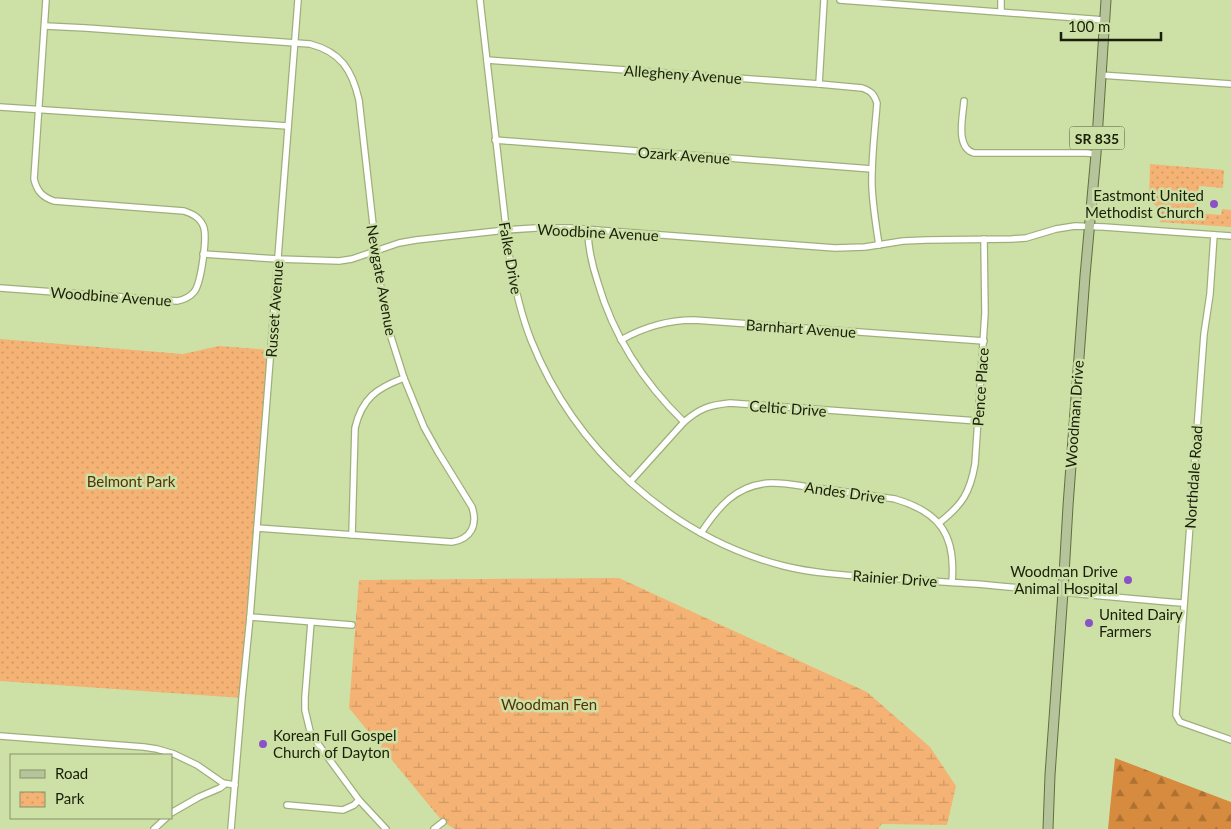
<svg xmlns="http://www.w3.org/2000/svg" width="1231" height="829" font-family="Lato,sans-serif">
<style>
.forest{fill:url(#forest-firs)}
.wetland{fill:url(#wetland-marsh)}
.park{fill:url(#park-dots)}
.lines{fill:none;stroke-linecap:round;stroke-linejoin:round}
.street-casing{stroke:#9eb079;stroke-width:8}
.primary-casing{stroke:#60703c;stroke-width:11}
.street{stroke:#fff;stroke-width:5.5}
.primary{stroke:#b6c49b;stroke-width:9}
.poi-dot{fill:#8a51c8;stroke:#cde1a7;stroke-width:2}
.labels{text-anchor:middle;dominant-baseline:central;stroke-width:5;stroke-linejoin:round;paint-order:stroke}
.shield{fill:#cde1a7;stroke:#4f5938;stroke-width:1}
.shield-label{font-size:14px;font-weight:bold;fill:#191f09}
.street-label{font-size:15px;fill:#191f09;stroke:#cde1a7}
.poi-label{font-size:15px;fill:#191f09;stroke:#cde1a7;text-anchor:end}
.park-label{font-size:15px;fill:#573105;stroke:#cde1a7}
</style>
<defs>
<pattern id="forest-firs" width="22" height="20" patternUnits="userSpaceOnUse" patternTransform="scale(1.25)"><rect width="22" height="20" fill="#d78b3e"/><path d="M5 1l3.5 6h-7zM16 11l3.5 6h-7z" fill="#ae7132"/></pattern>
<pattern id="wetland-marsh" width="20" height="14" patternUnits="userSpaceOnUse" patternTransform="scale(1.25)"><rect width="20" height="14" fill="#f4b274"/><path d="M1 5h8M5 5V1M11 12h8M15 12V8" fill="none" stroke="#d19963"/></pattern>
<pattern id="park-dots" width="8" height="8" patternUnits="userSpaceOnUse" patternTransform="scale(1.25)"><rect width="8" height="8" fill="#f4b274"/><path d="M2 2h.1M6 6h.1" fill="none" stroke="#d19963" stroke-width="1.8" stroke-linecap="round"/></pattern>
</defs>
<rect width="100%" height="100%" fill="#cde1a7"/>
<!-- forest -->
<path class="forest" d="M1115 758 1231 802V829H1108Z"/>
<!-- wetland -->
<path class="wetland" d="M619 578 867 692 930 747 956 786 947 825 882 824 878 829H455L443 822 349 708 359 580Z"/>
<!-- park -->
<g class="park">
<path d="M1150 164 1224 170 1223 188 1199 186 1196 213 1221 215 1222 209 1231 210V227L1160 222 1157 207 1149 200Z"/>
<path d="M0 339 183 354 219 346 271 350 242 698 0 681Z"/>
</g>
<g class="lines">
<defs>
<g id="street">
<path d="M480 0 509 254C514 284 520 312 531 340 574 448 670 537 784 566 812 573 842 575 872 577 907 579 942 582 977 584 1046 590 1115 598 1183 603"/>
<path d="M840 0 1104 20"/>
<path d="M1001 12V0"/>
<path d="M45 26 86 28 310 44C341 52 352 70 359 100L379 278 391 337 404 378 424 427 438 452 472 507C478 525 471 539 452 542L257 528"/>
<path d="M487 60 819 84 862 88C871 91 874 94 877 103 875 131 871 159 872 187 873 207 876 226 879 245"/>
<path d="M1100 75 1231 84"/>
<path d="M819 84 824 0"/>
<path d="M964 101C963 116 955 148 974 153H1086L1096 154"/>
<path d="M0 107 288 126"/>
<path d="M495 140 872 169"/>
<path d="M588 230C588 248 592 265 598 283 614 338 643 382 684 422"/>
<path d="M1214 235 1210 294 1204 334 1176 715 1180 722 1231 740"/>
<path d="M203 254 278 259 339 261 352 259 399 243 416 240 506 230 536 228H570L835 248 865 247 903 241 926 240 1012 239 1026 238 1056 229 1075 226 1104 227 1231 236"/>
<path d="M0 288 177 301C183 300 189 298 194 292 201 284 207 239 204 228 201 218 193 214 184 211L54 201C42 197 37 191 34 179L46 0"/>
<path d="M621 340C644 327 668 320 694 320L984 341"/>
<path d="M630 482 684 422C700 408 710 405 730 403L978 421"/>
<path d="M939 523C962 505 970 493 975 464L985 313 984 239"/>
<path d="M701 533C718 507 736 485 770 483 785 482 800 486 815 488 842 491 868 495 895 499 940 512 956 535 952 582"/>
<path d="M352 535 355 428C362 398 377 388 404 378"/>
<path d="M250 617 352 625"/>
<path d="M311 622 305 697V710L310 731 316 741 359 800 386 829"/>
<path d="M0 736 144 747 157 749 174 754 197 765 223 783 235 785"/>
<path d="M287 805 343 810 354 805 359 800"/>
<path d="M171 813 199 797 220 788 225 784"/>
<path d="M154 829 166 818"/>
<path d="M231 829 242 698 250 617 298 0"/>
<path d="M434 829 443 822"/>
</g>
<path id="primary" d="M1048 829 1050 775 1063 592 1068 506 1085 276 1096 154 1106 0"/>
</defs>
<!-- street casing -->
<use href="#street" class="street-casing"/>
<!-- primary casing -->
<use href="#primary" class="primary-casing"/>
<!-- street -->
<use href="#street" class="street"/>
<!-- primary -->
<use href="#primary" class="primary"/>
</g>
<!-- markers -->
<g class="poi-dot">
<circle cx="1214" cy="204" r="5"/>
<circle cx="1128" cy="580" r="5"/>
<circle cx="1089" cy="623" r="5"/>
<circle cx="263" cy="744" r="5"/>
</g>
<g class="labels">
<!-- shield labels -->
<rect class="shield" x="1069.5" y="126.5" width="55" height="23" rx="4"/>
<g class="shield-label">
<text x="1097" y="138">SR 835</text>
</g>
<!-- street labels -->
<g class="street-label">
<text transform="translate(683 74) rotate(4)">Allegheny Avenue</text>
<text transform="translate(684 155) rotate(4)">Ozark Avenue</text>
<text transform="translate(598 232) rotate(3)">Woodbine Avenue</text>
<text transform="translate(511 258) rotate(80)">Falke Drive</text>
<text transform="translate(382 280) rotate(80)">Newgate Avenue</text>
<text transform="translate(111 296) rotate(4)">Woodbine Avenue</text>
<text transform="translate(274 309) rotate(-86)">Russet Avenue</text>
<text transform="translate(801 328) rotate(4)">Barnhart Avenue</text>
<text transform="translate(980 387) rotate(-86)">Pence Place</text>
<text transform="translate(788 408) rotate(4)">Celtic Drive</text>
<text transform="translate(1074 414) rotate(-86)">Woodman Drive</text>
<text transform="translate(1193 477) rotate(-86)">Northdale Road</text>
<text transform="translate(845 492) rotate(8)">Andes Drive</text>
<text transform="translate(895 578) rotate(4)">Rainier Drive</text>
</g>
<!-- poi labels -->
<g class="poi-label">
<text x="1204" y="195">Eastmont United<tspan x="1204" dy="17">Methodist Church</tspan></text>
<text x="1118" y="571">Woodman Drive<tspan x="1118" dy="17">Animal Hospital</tspan></text>
<text x="1099" y="614" text-anchor="start">United Dairy<tspan x="1099" dy="17">Farmers</tspan></text>
<text x="273" y="735" text-anchor="start">Korean Full Gospel<tspan x="273" dy="17">Church of Dayton</tspan></text>
</g>
<!-- park labels -->
<g class="park-label">
<text x="131" y="481">Belmont Park</text>
<text x="549" y="704">Woodman Fen</text>
</g>
</g>
<!-- legend -->
<rect x="10" y="754" width="162" height="65" fill="#cde1a7" stroke="#859368"/>
<rect x="20" y="770" width="25" height="8" fill="#b6c49b" stroke="#859368"/>
<text x="55" y="779" font-size="15" fill="#191f09">Road</text>
<rect x="20" y="792" width="25" height="15" fill="url(#park-dots)" stroke="#859368"/>
<text x="55" y="804" font-size="15" fill="#191f09">Park</text>
<!-- scale -->
<path d="M1061 32v8h100v-8" fill="none" stroke="#191f09" stroke-width="2.5"/>
<text x="1068" y="32" font-size="15" fill="#191f09" stroke="#cde1a7" stroke-width="4" paint-order="stroke">100 m</text>
</svg>
